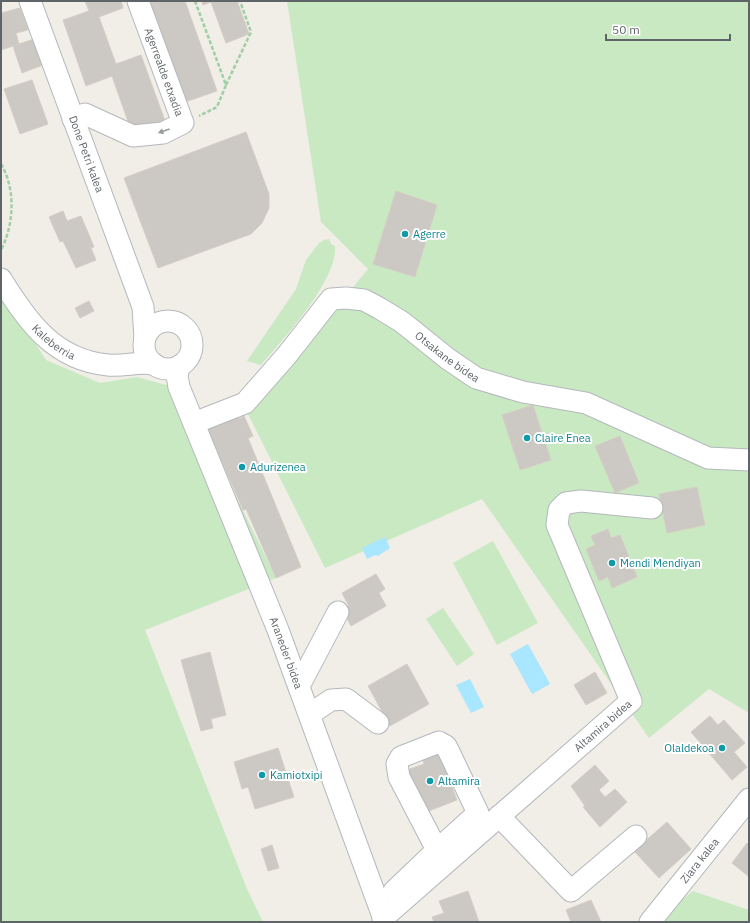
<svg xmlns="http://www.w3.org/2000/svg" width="750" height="923" font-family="'IBM Plex Sans',sans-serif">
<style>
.green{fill:#c9e9c3}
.water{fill:#a9e6ff}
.building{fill:#ccc8c3;stroke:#d6cec5}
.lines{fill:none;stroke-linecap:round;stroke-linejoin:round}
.minor-casing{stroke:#b4b8bc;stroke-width:23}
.path{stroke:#9fcfa5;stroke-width:2.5;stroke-dasharray:4 2;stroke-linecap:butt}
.minor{stroke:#fff;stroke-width:21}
.oneway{fill:#969a9d}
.culture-dot{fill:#0f9aa8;stroke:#fff;stroke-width:1.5}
.labels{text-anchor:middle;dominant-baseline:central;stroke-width:4;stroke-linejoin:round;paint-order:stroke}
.street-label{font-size:11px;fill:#5e6468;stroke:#fff}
.culture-label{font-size:11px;fill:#0d838f;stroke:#fff;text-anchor:start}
</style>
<rect width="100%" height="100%" fill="#f1ede7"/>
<!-- green -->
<g class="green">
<path d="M287 1H749V713L709 689 649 738 482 499 325 568 246 410C254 402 275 385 279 377L368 269 321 222Z"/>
<path d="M329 239 331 244 335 246C338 280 283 339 261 365L247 361 296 289 306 260 319 243 324 240Z"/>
<path d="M1 290 46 360 100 383 137 377 188 391 216 455 276 578 145 630 247 889 263 922H1Z"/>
<path d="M493 541 538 623 497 645 453 563Z"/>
<path d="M443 608 474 654 457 666 426 619Z"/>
<path d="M693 891 749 910V922H655Z"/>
</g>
<!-- water -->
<g class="water">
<path d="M385 537 390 548 378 556 375 555 367 559 362 548Z"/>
<path d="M528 644 550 684 532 694 510 654Z"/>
<path d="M470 679 484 707 471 713 456 685Z"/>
</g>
<!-- building -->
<g class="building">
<path d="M85 1H121L123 8 99 17 116 64 141 55 165 121 132 133 112 76 86 86 63 20 89 11Z"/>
<path d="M149 1H185L217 91 185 102Z"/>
<path d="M202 1H237L249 34 226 43 211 2 203 5Z"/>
<path d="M20 8 28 30 16 33 19 44 1 50V13Z"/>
<path d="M34 39 43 65 22 73 13 46Z"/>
<path d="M32 80 48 124 20 134 4 89Z"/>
<path d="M246 132 269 194V208L262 223 251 234 158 268 124 178Z"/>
<path d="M396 191 437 205 415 277 373 264Z"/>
<path d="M63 211 67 221 81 216 94 247 91 248 96 260 76 268 63 241 60 242 49 217Z"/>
<path d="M89 301 94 311 80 318 75 308Z"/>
<path d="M533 405 551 460 520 470 502 415Z"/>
<path d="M237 414 239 419 244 416 253 436 248 438 301 567 276 578 246 509 243 510 207 427Z"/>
<path d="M620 436 639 483 615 493 595 446Z"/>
<path d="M697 487 705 525 667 533 659 494Z"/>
<path d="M608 529 611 538 620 535 637 577 612 588 608 577 599 581 586 549 595 545 591 536Z"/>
<path d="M376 574 385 589 379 593 386 606 351 626 342 609 349 606 342 593Z"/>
<path d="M210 652 226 715 211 719 213 728 201 731 181 660Z"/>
<path d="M407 664 429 704 390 726 368 686Z"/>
<path d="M595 672 607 693 586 705 574 685Z"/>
<path d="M710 716 718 725 724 720 745 743 734 752 747 767 732 780 691 732Z"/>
<path d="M278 748 294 797 255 809 248 787 242 789 234 762Z"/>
<path d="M443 750 454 780 450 782 457 800 421 814 404 771 424 764 422 757Z"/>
<path d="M595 765 609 781 599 790 605 797 615 789 627 802 600 827 583 807 585 806 571 786Z"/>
<path d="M667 822 691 849 659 878 634 851Z"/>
<path d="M747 843 749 845 748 876 732 863Z"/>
<path d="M272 845 279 868 268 871 261 849Z"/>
<path d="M468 891 479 922H434L432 917 444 913 439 901Z"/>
<path d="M591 900 601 922H571L566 910Z"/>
</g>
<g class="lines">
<defs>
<g id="minor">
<path id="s1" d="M30 1 143 307 145 338"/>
<path d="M73 119 85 114 133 136 163 133 183 123 138 1"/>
<path id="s2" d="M1 279C27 321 54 360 108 365 124 367 137 361 154 364"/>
<circle cx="168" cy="345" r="24"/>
<path id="s3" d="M179 366 177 376 179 387 278 630 385 922"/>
<path id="s4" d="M194 423 245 403 287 355 331 299 346 298 364 300 379 308 402 322 448 359 476 378 523 392 586 403 708 458 749 460"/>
<path d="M299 686 338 612"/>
<path d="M310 714 331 700 346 699 378 723"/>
<path d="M499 816 571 891 636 836"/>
<path d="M394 891 437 850 399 777 397 764 401 757 439 742 446 746 450 754 478 813 437 850"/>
<path id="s5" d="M383 918 631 701 557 525 559 510 566 503 581 501 652 508"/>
<path id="s6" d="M650 922 749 799"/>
</g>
</defs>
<!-- minor casing -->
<use href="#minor" class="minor-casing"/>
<!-- path -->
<g class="path">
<path d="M195 1 226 85 217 107 199 116"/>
<path d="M226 85 251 32 240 1"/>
<path d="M1 164C16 189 14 225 1 250"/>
</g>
<!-- minor -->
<use href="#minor" class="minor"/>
</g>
<!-- one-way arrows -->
<defs><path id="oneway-solid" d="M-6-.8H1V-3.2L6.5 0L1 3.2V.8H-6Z"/></defs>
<use class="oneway" href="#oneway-solid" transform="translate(164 131) rotate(161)"/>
<!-- markers -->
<g class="culture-dot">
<circle cx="405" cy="234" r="4"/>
<circle cx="527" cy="438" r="4"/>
<circle cx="242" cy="467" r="4"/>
<circle cx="612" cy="563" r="4"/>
<circle cx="722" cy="748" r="4"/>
<circle cx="262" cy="775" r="4"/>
<circle cx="430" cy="781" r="4"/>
</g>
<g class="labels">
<!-- street labels -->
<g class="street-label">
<text transform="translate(164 72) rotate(70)">Agerrealde etxadia</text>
<text stroke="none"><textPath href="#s1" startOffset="163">Done Petri kalea</textPath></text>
<text stroke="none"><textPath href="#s2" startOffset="83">Kaleberria</textPath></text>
<text stroke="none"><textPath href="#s4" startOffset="324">Otsakane bidea</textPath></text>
<text stroke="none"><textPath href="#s3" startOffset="308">Araneder bidea</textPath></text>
<text stroke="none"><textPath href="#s5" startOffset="292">Altamira bidea</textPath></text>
<text stroke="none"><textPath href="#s6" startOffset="79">Ziara kalea</textPath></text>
</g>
<!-- culture labels -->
<g class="culture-label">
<text x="413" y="234">Agerre</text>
<text x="535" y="438">Claire Enea</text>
<text x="250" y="467">Adurizenea</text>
<text x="620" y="563">Mendi Mendiyan</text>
<text x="714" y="748" text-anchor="end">Olaldekoa</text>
<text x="270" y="775">Kamiotxipi</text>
<text x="438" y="781">Altamira</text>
</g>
</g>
<!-- border -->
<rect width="750" height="923" fill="none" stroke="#5e6468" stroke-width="4"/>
<!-- scale -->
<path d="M606 34v6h124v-6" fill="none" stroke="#5e6468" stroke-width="2"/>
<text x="612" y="34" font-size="12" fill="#5e6468" stroke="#ffffff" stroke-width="3" paint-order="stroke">50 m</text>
</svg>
